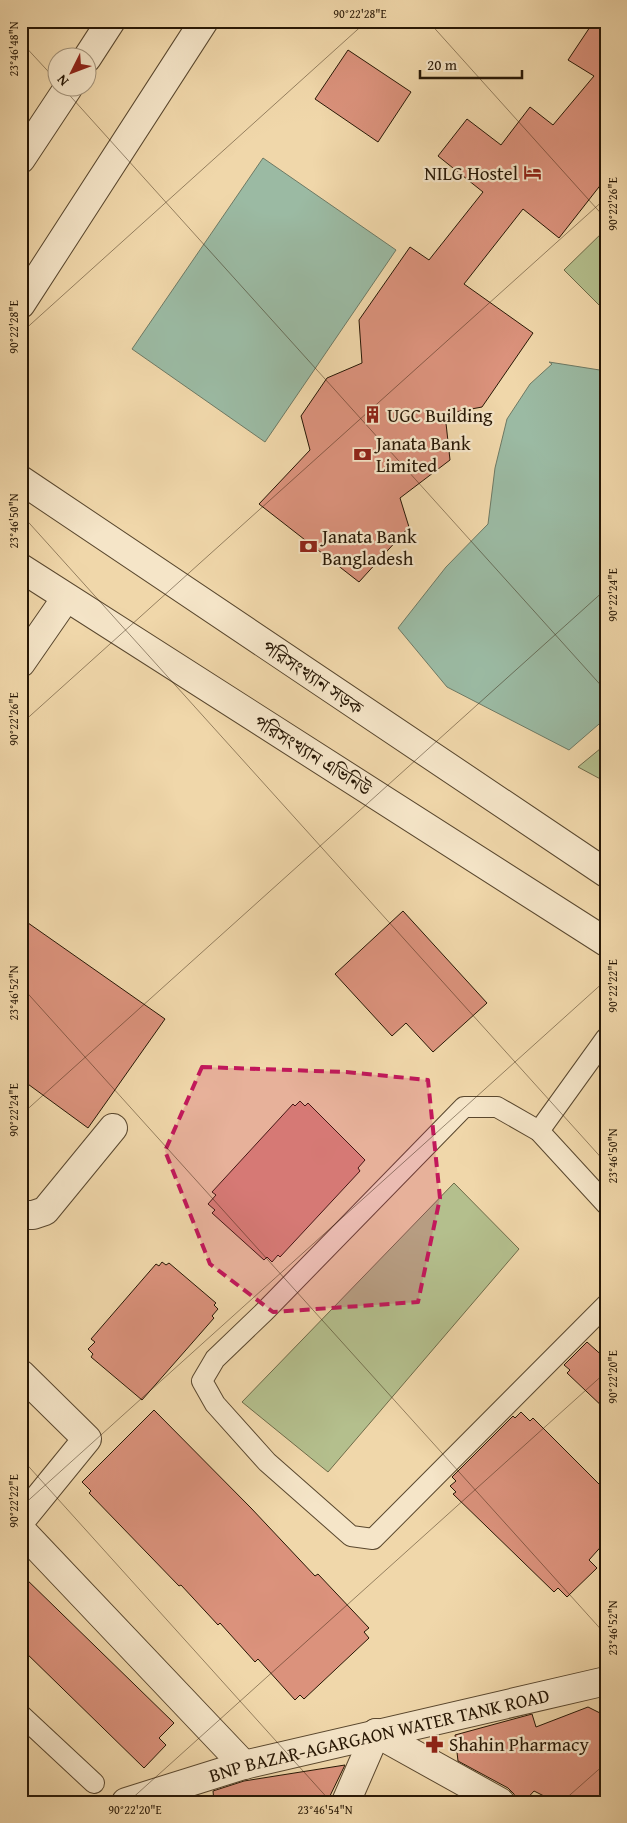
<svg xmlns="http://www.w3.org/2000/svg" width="627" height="1823" font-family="'Gentium Book Plus','Noto Serif Bengali',serif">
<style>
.green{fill:#b4bf8d;stroke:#6e6b49}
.water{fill:#9bbaa3;stroke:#6d7964}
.building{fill:#db927c;stroke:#271705}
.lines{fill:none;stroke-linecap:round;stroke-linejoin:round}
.service-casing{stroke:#59472e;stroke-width:22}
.minor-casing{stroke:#59472e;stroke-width:30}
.tertiary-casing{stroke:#59472e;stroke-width:30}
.service{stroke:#f5e5c8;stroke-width:20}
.minor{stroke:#f5e5c8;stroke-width:28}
.tertiary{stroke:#f5e5c8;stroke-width:28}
.marked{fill:#c2185b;fill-opacity:0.2;stroke:#c2185b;stroke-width:4;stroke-dasharray:10 6;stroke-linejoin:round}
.ticks{fill:none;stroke:#271705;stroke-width:1;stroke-opacity:0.45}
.labels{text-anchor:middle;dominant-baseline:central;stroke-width:4.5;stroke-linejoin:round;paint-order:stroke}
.poi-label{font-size:19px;fill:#271705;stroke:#f5e5c8;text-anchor:start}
.street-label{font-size:19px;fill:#271705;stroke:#f5e5c8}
.neatline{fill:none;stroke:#271705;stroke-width:2}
.ticks-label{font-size:12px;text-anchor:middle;fill:#271705}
</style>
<rect width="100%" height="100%" fill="#f0d7aa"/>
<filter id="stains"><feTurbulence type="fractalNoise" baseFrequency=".004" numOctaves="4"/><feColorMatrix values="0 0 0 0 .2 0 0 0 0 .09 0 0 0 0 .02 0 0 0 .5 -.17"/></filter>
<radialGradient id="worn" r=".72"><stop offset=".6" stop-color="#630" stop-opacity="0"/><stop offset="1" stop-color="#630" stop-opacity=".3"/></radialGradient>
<!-- green -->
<g class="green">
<path d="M606 229V312L564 270Z"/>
<path d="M606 744V782L578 767Z"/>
<path d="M454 1183 519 1249 328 1472 242 1402Z"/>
</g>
<!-- water -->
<g class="water">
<path d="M263 158 396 250 265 442 132 349Z"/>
<path d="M549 362 606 371V718L569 750 447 687 398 628 446 567 488 524 495 468 507 419 530 384 552 364Z"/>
</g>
<!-- building -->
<g class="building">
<path d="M594 21H606V178L559 238 523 209 464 284 533 333 482 407 445 414 450 460 400 498 409 527 359 582 259 504 310 450 301 416 327 378 362 363 359 320 410 247 429 260 483 192 438 156 467 119 501 145 530 107 553 125 594 76 568 60Z"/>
<path d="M348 50 411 92 378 142 315 99Z"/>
<path d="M403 911 487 1003 433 1052 406 1023 392 1036 335 974Z"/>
<path d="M21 918 165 1019 88 1128 21 1079Z"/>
<path d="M300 1101 305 1106 308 1103 365 1160 358 1168 360 1171 280 1257 278 1255 272 1262 267 1257 264 1260 212 1213 215 1210 208 1204 216 1195 212 1192 293 1104 295 1106Z"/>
<path d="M162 1262 166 1265 169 1263 216 1303 214 1305 218 1309 212 1316 214 1318 142 1400 91 1357 93 1354 88 1349 95 1342 91 1339 156 1264 159 1266Z"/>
<path d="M587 1342 606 1359V1410L567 1373 570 1370 564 1365Z"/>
<path d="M154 1410 251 1508 315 1576 318 1574 369 1628 364 1632 369 1638 304 1699 300 1695 295 1700 258 1659 255 1662 220 1623 218 1625 181 1585 179 1586 89 1493 91 1491 82 1482Z"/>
<path d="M521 1412 530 1421 533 1418 606 1491V1541L589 1560 597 1568 567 1597 558 1588 554 1592 453 1494 456 1492 450 1486 456 1481 452 1477 513 1416 515 1418Z"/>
<path d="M21 1574 174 1723 159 1738 166 1745 144 1768 21 1648Z"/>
<path d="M588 1707 606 1716V1802H556L534 1791 524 1802H516L514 1794 508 1788 458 1761 455 1735 532 1714 536 1727Z"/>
<path d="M345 1765 327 1802H214L213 1791 244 1781Z"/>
</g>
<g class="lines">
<defs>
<g id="service">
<path d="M539 1131 606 1038"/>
<path d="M606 1204 539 1131 497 1107H464L265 1311 215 1359 202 1381 215 1404 267 1462 351 1536 373 1539 606 1305"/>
<path d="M21 1715 94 1783"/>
</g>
<g id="minor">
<path d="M21 663 66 598"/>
<path d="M21 1215H33L45 1211 113 1128"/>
<path d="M21 1374 87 1439 21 1520"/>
<path d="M21 1530 244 1765"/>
<path d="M376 1733 500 1802"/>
<path id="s1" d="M126 1802 244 1765 606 1681"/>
<path d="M346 1802 376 1733"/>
</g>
<g id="tertiary">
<path d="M87 58 111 21"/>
<path d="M21 159 68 88"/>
<path d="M21 304 204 21"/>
<path d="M21 480 606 873"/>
<path d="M21 568 606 942"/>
</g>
</defs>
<!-- service casing -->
<use href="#service" class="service-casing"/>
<!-- minor casing -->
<use href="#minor" class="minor-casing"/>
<!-- tertiary casing -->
<use href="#tertiary" class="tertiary-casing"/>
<!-- service -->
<use href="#service" class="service"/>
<!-- minor -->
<use href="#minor" class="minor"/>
<!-- tertiary -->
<use href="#tertiary" class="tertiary"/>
</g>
<!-- marked area -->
<path class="marked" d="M202 1067 346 1072 428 1080 440 1198 418 1302 273 1312 210 1264 165 1151Z"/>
<!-- ticks -->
<path class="ticks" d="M428 21 606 219M21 42 58 82M63 88 606 691M21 333 367 21M21 514 606 1163M21 724 606 198M21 986 606 1635M21 1115 606 589M21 1458 331 1802M21 1507 606 980M128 1802 606 1372M562 1802 606 1763"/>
<!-- icons -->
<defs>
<symbol id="hotel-bare" viewBox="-9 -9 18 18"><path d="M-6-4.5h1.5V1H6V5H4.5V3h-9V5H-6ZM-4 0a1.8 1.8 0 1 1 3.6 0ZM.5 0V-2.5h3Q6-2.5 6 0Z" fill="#8f2418" stroke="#f5e5c8" stroke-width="2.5" paint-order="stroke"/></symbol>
<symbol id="building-bare" viewBox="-9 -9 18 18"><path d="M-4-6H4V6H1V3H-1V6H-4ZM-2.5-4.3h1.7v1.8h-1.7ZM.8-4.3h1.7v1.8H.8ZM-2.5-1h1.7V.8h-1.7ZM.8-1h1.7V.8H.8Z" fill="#8f2418" stroke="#f5e5c8" stroke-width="2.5" paint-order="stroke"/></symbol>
<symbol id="bank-bare" viewBox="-9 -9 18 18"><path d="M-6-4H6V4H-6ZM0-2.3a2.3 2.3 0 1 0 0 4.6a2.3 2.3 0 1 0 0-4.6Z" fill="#8f2418" stroke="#f5e5c8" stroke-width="2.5" paint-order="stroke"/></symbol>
<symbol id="pharmacy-bare" viewBox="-9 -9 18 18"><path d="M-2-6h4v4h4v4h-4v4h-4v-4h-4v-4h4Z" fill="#8f2418" stroke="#f5e5c8" stroke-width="2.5" paint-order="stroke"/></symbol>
</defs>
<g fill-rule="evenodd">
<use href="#hotel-bare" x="520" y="160" width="25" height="25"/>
<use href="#building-bare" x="360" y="402" width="25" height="25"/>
<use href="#bank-bare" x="350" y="442" width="25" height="25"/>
<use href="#bank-bare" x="296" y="534" width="25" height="25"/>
<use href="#pharmacy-bare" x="422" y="1732" width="25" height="25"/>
</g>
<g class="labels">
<!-- poi labels -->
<g class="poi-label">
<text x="518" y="173" text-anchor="end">NILG Hostel</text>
<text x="387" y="415">UGC Building</text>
<text x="376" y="443">Janata Bank<tspan x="376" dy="22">Limited</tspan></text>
<text x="322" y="536">Janata Bank<tspan x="322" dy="22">Bangladesh</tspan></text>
<text x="449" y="1744">Shahin Pharmacy</text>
</g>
<!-- street labels -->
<g class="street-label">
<text transform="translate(313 677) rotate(34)">পরিসংখ্যান সড়ক</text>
<text transform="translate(313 755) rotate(32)">পরিসংখ্যান এভিনিউ</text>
<text stroke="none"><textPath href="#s1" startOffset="262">BNP BAZAR-AGARGAON WATER TANK ROAD</textPath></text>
</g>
</g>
<!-- margin -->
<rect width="627" height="1823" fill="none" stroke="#f0d7aa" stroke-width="55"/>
<!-- north arrow -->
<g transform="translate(72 72) rotate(228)"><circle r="24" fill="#f5e5c8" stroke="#a3937a"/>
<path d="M0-4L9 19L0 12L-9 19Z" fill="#8f2418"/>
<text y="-8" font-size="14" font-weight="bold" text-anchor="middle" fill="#271705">N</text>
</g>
<!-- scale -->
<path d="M420 70v8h102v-8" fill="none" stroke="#271705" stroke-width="2.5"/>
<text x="427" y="70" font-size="15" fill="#271705" stroke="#f5e5c8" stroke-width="4" paint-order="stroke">20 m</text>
<rect x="28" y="28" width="572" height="1768" class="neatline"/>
<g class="ticks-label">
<text x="360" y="18">90°22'28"E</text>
<text transform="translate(14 49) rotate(-90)" y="4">23°46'48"N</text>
<text transform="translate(613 204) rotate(-90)" y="4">90°22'26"E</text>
<text transform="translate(14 327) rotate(-90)" y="4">90°22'28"E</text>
<text transform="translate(14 521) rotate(-90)" y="4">23°46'50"N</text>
<text transform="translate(613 595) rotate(-90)" y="4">90°22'24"E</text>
<text transform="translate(14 719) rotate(-90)" y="4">90°22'26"E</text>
<text transform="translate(613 986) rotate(-90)" y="4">90°22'22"E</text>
<text transform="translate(14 993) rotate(-90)" y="4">23°46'52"N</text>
<text transform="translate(14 1110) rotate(-90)" y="4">90°22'24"E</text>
<text transform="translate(613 1156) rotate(-90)" y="4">23°46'50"N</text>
<text transform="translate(613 1377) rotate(-90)" y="4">90°22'20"E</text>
<text transform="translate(14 1501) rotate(-90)" y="4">90°22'22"E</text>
<text transform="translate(613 1628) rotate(-90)" y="4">23°46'52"N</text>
<text x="135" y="1814">90°22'20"E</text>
<text x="325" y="1814">23°46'54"N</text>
</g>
<rect width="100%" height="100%" filter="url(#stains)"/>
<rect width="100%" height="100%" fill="url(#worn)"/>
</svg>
